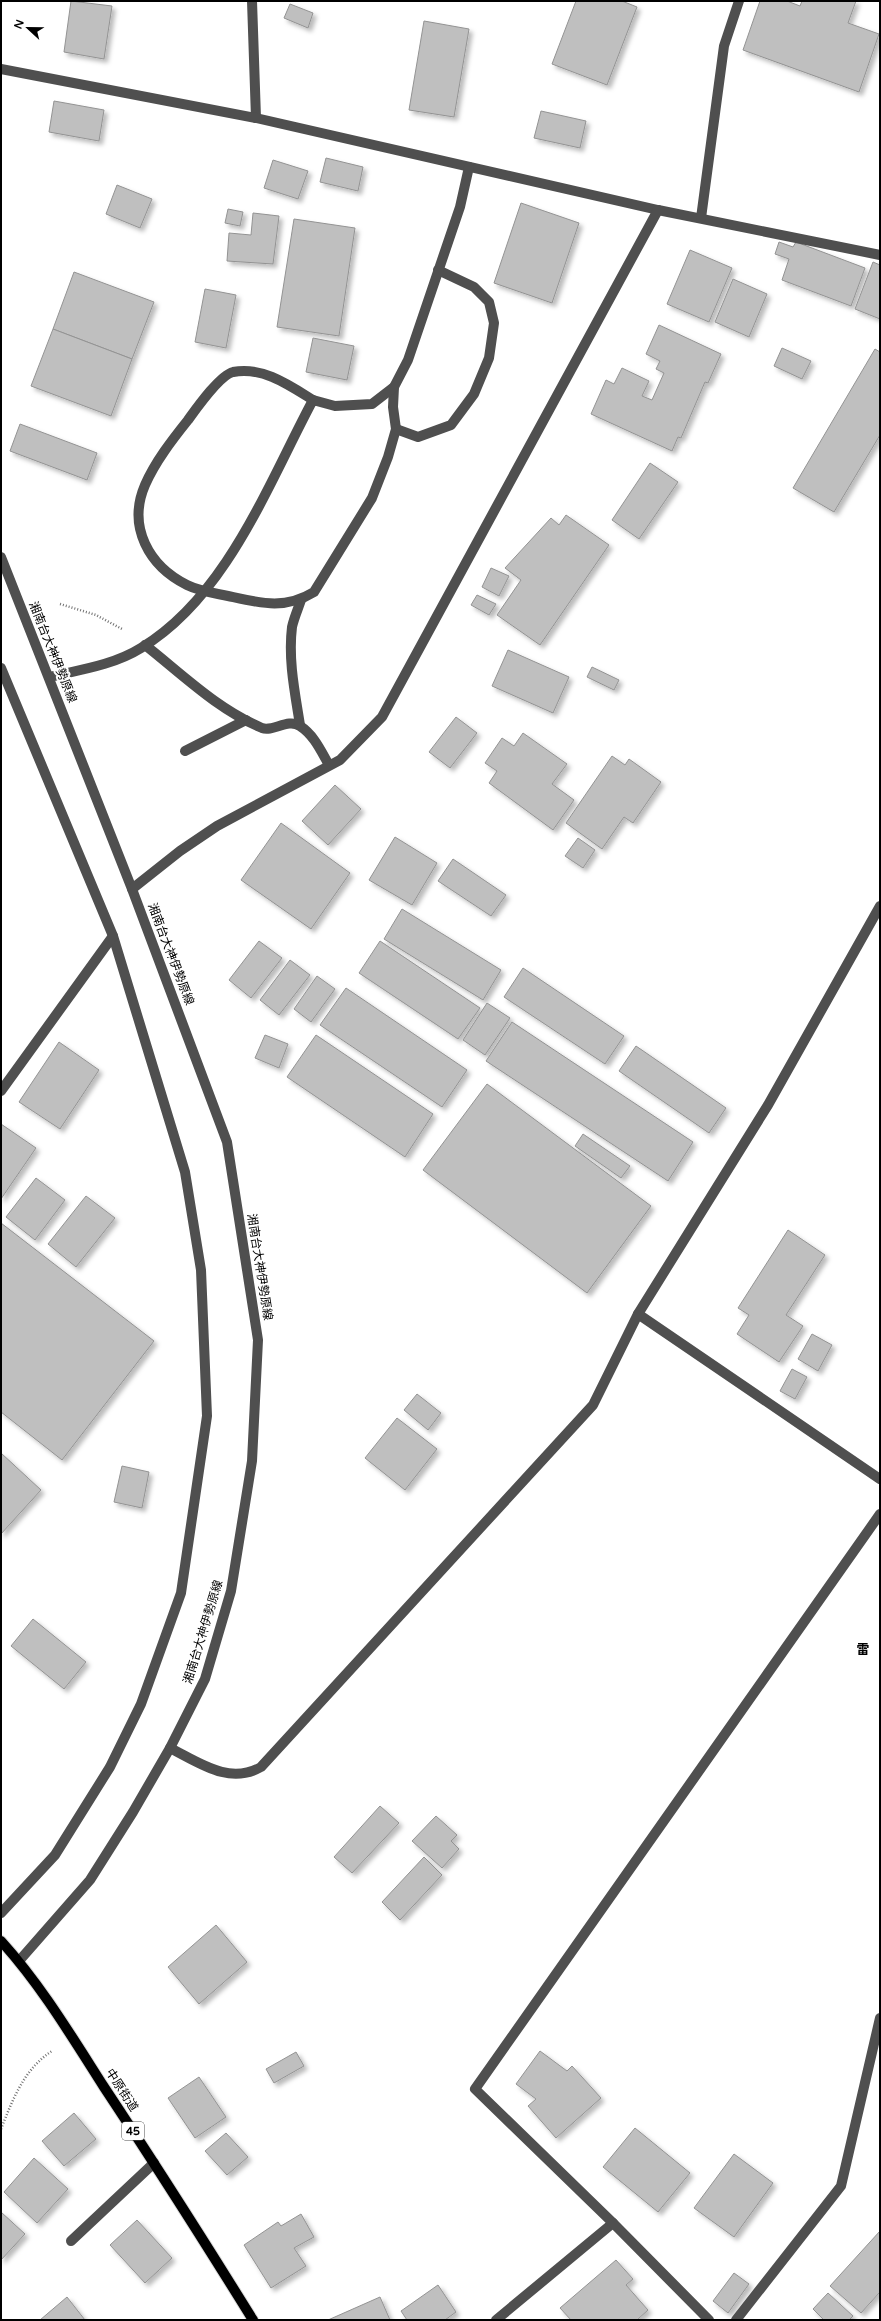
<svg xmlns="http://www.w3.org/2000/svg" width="881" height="2321" font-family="'Varela Round','Noto Sans JP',sans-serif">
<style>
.building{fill:#bfbfbf;stroke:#939393;filter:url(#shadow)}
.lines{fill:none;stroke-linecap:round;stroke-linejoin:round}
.major-casing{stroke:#dbdbdb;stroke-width:12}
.path{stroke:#717171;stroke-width:2.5;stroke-dasharray:1 2;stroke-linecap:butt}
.minor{stroke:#4f4f4f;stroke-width:10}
.major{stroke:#000;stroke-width:10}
.labels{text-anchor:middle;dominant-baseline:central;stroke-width:4;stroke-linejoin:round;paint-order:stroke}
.shield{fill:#fff;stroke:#4c4c4c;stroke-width:1}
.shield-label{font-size:11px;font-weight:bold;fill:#000}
.street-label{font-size:12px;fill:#000;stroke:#fff}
.neighbourhood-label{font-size:13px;font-weight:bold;fill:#000;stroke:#fff}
</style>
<defs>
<filter id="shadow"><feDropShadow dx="3.5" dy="3.5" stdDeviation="2" flood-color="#0004"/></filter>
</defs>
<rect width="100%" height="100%" fill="#fff"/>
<!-- building -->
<g class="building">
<path d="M71 1 112 6 104 59 64 52Z"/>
<path d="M576 1H622L637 7 607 85 552 64Z"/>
<path d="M760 1H787L800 6 802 1H856L848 23 879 34 859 92 743 50Z"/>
<path d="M290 4 313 13 308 28 284 18Z"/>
<path d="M424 21 469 29 454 117 409 110Z"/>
<path d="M54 101 104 110 99 141 49 132Z"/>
<path d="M541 111 586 121 580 148 534 138Z"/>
<path d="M326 158 363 167 358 191 320 182Z"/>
<path d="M273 160 308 171 298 199 264 188Z"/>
<path d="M117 185 152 199 140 228 106 214Z"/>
<path d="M521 203 579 223 552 303 494 283Z"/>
<path d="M228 209 243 212 240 226 225 223Z"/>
<path d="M253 213 279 216 273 264 227 261 229 233 251 235Z"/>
<path d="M294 219 355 228 339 336 277 327Z"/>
<path d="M779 242 793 247 796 242 865 268 851 306 782 280 789 259 775 254Z"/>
<path d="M690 250 732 268 709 322 667 304Z"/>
<path d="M873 262 880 265V319L855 309Z"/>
<path d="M74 272 154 302 132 359 53 329Z"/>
<path d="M733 279 767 294 749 337 715 322Z"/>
<path d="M205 289 236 295 226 348 195 342Z"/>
<path d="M659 325 721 354 708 383 705 382 681 438 678 437 672 451 591 414 606 380 614 384 622 368 649 381 642 396 652 400 664 373 656 369 660 361 646 354Z"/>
<path d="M53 329 132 359 111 416 31 386Z"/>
<path d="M313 338 354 346 347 380 306 372Z"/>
<path d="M782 348 811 361 802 379 774 366Z"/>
<path d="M875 349 880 352V435L834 512 793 488Z"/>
<path d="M20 424 97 453 87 480 10 451Z"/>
<path d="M650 463 678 482 639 539 612 520Z"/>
<path d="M566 515 609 545 540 645 497 615 521 580 505 568 551 518 559 525Z"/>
<path d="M491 568 509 576 499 596 482 587Z"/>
<path d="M477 595 496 604 489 615 471 605Z"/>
<path d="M508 650 569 677 553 713 492 686Z"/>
<path d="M592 667 619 680 614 690 587 677Z"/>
<path d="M456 717 477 733 450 768 429 752Z"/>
<path d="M523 733 567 764 552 784 574 800 553 830 489 783 497 771 485 763 502 738 514 746Z"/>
<path d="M612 756 625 765 629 759 661 782 633 823 624 817 602 849 566 823Z"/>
<path d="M335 785 361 809 328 845 302 821Z"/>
<path d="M281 823 350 873 311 929 241 880Z"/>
<path d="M395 837 437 863 412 905 369 880Z"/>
<path d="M578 838 595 850 583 868 565 856Z"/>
<path d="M453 859 506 895 491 916 438 881Z"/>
<path d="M402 909 501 970 483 1000 384 939Z"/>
<path d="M259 941 282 958 251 998 229 980Z"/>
<path d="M380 941 480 1008 458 1039 359 973Z"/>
<path d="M290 960 310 975 279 1015 260 1000Z"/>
<path d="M523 968 624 1036 605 1064 504 997Z"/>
<path d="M317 976 335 989 311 1022 294 1009Z"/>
<path d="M346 988 467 1070 442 1107 320 1025Z"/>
<path d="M487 1003 510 1018 485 1055 463 1040Z"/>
<path d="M512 1022 693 1142 668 1181 486 1061Z"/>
<path d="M265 1035 288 1044 279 1068 255 1058Z"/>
<path d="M316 1035 433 1114 405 1157 287 1077Z"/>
<path d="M59 1042 99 1070 60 1129 19 1102Z"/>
<path d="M636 1046 726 1108 709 1133 619 1071Z"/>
<path d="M487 1084 651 1206 587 1293 423 1170Z"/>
<path d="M1 1124 36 1148 1 1199Z"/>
<path d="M583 1134 630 1166 621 1178 575 1146Z"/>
<path d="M36 1178 65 1200 35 1240 6 1217Z"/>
<path d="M86 1196 115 1218 76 1267 48 1244Z"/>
<path d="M1 1223 154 1341 62 1460 1 1412Z"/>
<path d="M788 1230 825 1255 786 1315 803 1326 779 1362 737 1334 749 1315 738 1308Z"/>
<path d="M812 1334 832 1345 818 1371 798 1359Z"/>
<path d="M792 1369 807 1377 795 1399 780 1391Z"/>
<path d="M417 1394 441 1413 428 1430 404 1410Z"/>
<path d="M397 1418 437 1449 405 1490 365 1458Z"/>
<path d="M1 1453 41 1490 1 1534Z"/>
<path d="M122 1466 149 1472 142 1508 114 1502Z"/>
<path d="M33 1619 86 1662 64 1689 11 1646Z"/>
<path d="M380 1806 399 1823 352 1873 334 1857Z"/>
<path d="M436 1816 457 1835 451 1841 459 1849 442 1868 412 1841Z"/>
<path d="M424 1857 442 1875 400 1920 382 1902Z"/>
<path d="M216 1925 247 1962 199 2004 168 1967Z"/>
<path d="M540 2051 567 2071 572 2066 601 2098 556 2138 528 2106 536 2099 516 2084Z"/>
<path d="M296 2052 304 2066 274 2083 266 2069Z"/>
<path d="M199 2077 226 2117 195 2138 168 2098Z"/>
<path d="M74 2113 96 2139 64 2166 42 2141Z"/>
<path d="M635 2128 690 2173 658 2212 603 2167Z"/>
<path d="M226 2133 248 2157 227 2175 205 2151Z"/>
<path d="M734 2154 773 2183 734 2237 694 2208Z"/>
<path d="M34 2158 68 2189 37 2223 4 2192Z"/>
<path d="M1 2212 25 2234 1 2260Z"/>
<path d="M301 2214 314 2237 294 2248 306 2266 271 2288 244 2245 278 2222 281 2226Z"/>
<path d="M137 2220 172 2258 145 2283 110 2245Z"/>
<path d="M880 2231V2292L861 2313 830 2286Z"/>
<path d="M616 2260 633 2279 626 2285 648 2310 637 2320H571L560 2308Z"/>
<path d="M734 2273 749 2284 728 2313 713 2301Z"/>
<path d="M438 2285 456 2312 445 2320H407L401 2311Z"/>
<path d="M828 2293 853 2316 849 2320H824L813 2309Z"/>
<path d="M67 2297 85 2320H40Z"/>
<path d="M380 2297 390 2320H328Z"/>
</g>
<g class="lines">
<defs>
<path id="major" d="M1 1941C41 1985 72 2037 104 2087 155 2164 204 2241 253 2320"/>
</defs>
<!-- major casing -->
<use href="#major" class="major-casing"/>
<!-- path -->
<g class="path">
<path d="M60 604 96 615 122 629"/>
<path d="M1 2129C13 2099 24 2069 52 2051"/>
</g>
<!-- minor -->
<g class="minor">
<path d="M252 1 256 118"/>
<path d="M1 69 256 118 658 210 880 255"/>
<path d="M701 218 724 46 739 1"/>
<path d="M313 400C289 385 262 366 233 372 220 375 196 409 188 420 172 440 155 462 145 485 127 527 149 566 187 585 199 591 214 593 228 596 260 603 285 610 314 592L372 498 388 457 396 429 393 407 394 387"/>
<path d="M396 429 418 437 451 425 474 394 489 358 494 323 489 302 474 287 438 270"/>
<path d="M1 557 132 889 227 1142 258 1340 252 1461 231 1591 205 1679 170 1748 133 1812 90 1880 19 1961"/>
<path d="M145 645C183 675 217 709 262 728 273 732 288 718 300 726 314 735 321 751 329 765"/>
<path d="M1 668 113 936 185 1172 201 1270 207 1416 181 1593 141 1704 110 1767 55 1855 1 1913"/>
<path d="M49 677C79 670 114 665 141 648 227 596 268 484 313 400L335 406 372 404 394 387 408 360 460 207 469 167"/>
<path d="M300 725C295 693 288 660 292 627 294 618 298 609 301 600"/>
<path d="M185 751 246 720"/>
<path d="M132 889 180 851 217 826 340 760 382 717 658 210"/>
<path d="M1 1091 113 936"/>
<path d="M638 1314 880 1479"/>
<path d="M170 1748C200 1763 229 1785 261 1767L593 1405 638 1314 768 1105 880 906"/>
<path d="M71 2241 154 2163"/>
<path d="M496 2320 613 2223"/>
<path d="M709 2320 613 2223 475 2089 880 1514"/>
<path d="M736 2320 841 2186 880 2018"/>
</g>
<!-- major -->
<use href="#major" class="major"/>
</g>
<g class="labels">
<!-- shield labels -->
<rect class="shield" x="122" y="2122" width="22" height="18" rx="3"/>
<g class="shield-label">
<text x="133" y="2131">45</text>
</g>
<!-- street labels -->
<g class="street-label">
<text transform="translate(53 652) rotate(68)">湘南台大神伊勢原線</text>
<text transform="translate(171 954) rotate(69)">湘南台大神伊勢原線</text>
<text transform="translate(260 1267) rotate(81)">湘南台大神伊勢原線</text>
<text transform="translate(203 1632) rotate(-73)">湘南台大神伊勢原線</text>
<text transform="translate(122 2090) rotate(57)">中原街道</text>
</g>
<!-- neighbourhood labels -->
<g class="neighbourhood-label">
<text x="863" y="1650">雷</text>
</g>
</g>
<!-- border -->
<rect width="881" height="2321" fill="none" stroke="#000000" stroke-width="4"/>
<!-- north arrow -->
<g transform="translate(28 28) rotate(292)" stroke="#ffffff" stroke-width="3" paint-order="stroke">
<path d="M0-3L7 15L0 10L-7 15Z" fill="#000000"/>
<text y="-6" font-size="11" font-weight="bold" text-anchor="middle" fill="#000000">N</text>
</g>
</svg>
